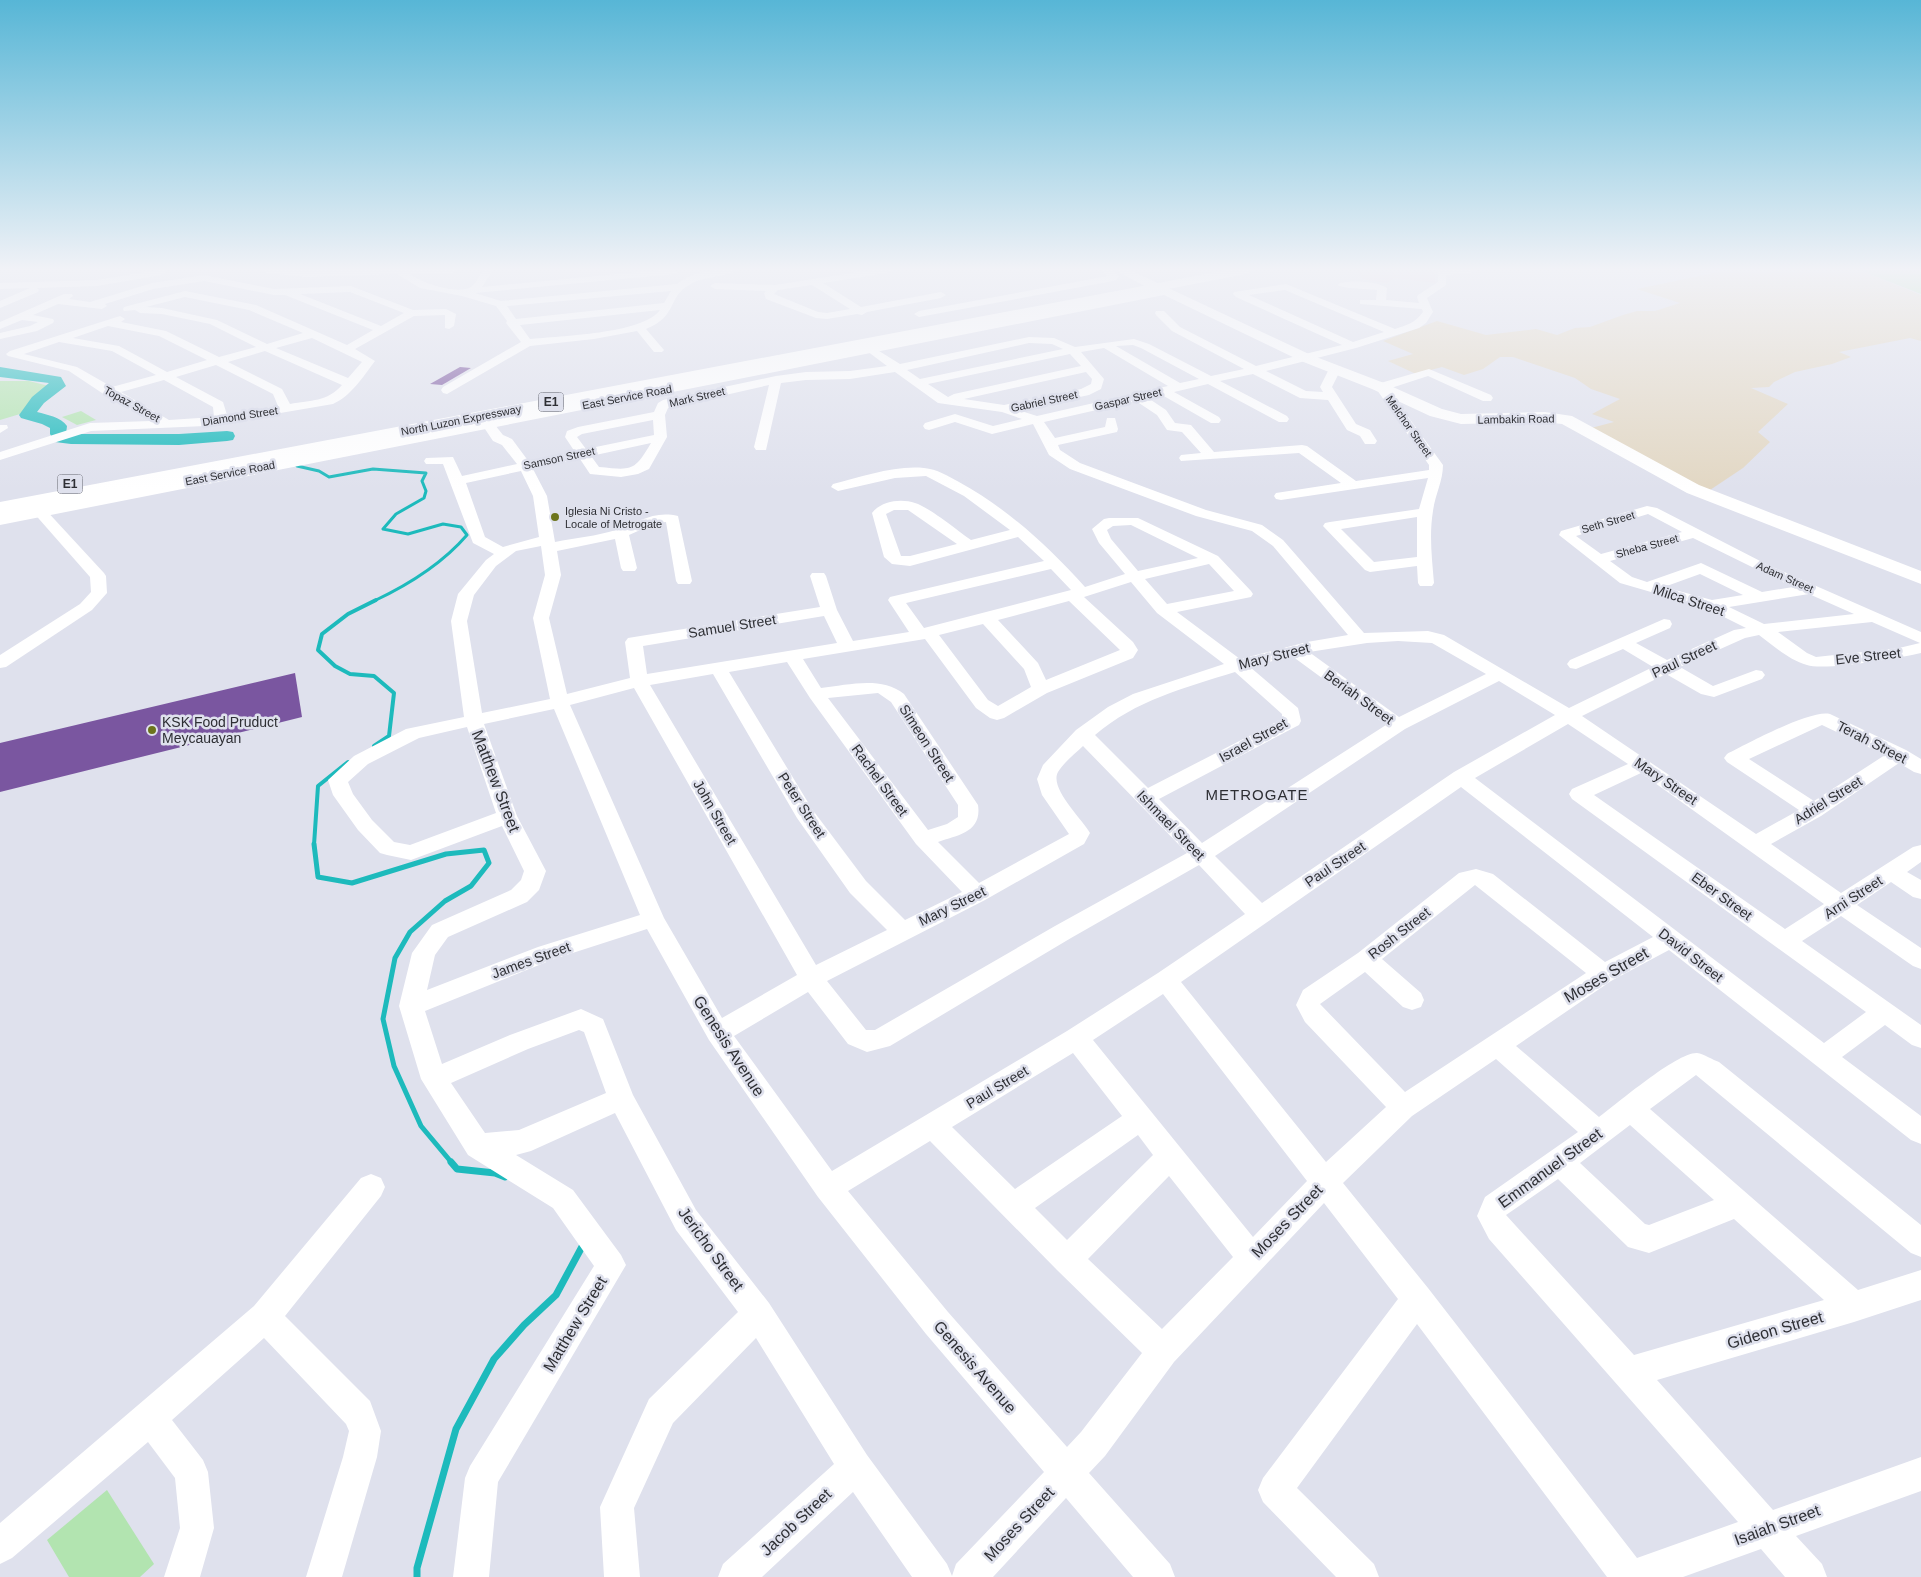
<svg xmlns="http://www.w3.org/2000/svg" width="1921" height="1577" font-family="Helvetica,sans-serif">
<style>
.commercial{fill:#e4d2e3}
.industrial{fill:#e2d7c3}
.green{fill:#b2e4b0}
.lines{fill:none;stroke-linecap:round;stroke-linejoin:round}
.stream-far3{stroke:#1dbabc;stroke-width:3}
.stream-far2{stroke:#1dbabc;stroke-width:4}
.stream-far1{stroke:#1dbabc;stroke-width:5}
.stream{stroke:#1dbabc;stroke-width:7}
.river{fill:#1dbabc;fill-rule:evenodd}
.building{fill:#7a56a0}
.minor{fill:#fff;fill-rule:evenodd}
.major{fill:#fff;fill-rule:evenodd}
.highway{fill:#fff;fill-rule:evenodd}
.poi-dot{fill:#6c741c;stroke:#dfe1ed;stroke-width:2}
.labels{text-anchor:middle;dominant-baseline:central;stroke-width:5;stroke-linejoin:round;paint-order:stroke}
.far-street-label{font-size:11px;fill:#2e2f34;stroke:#dfe1ed}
.far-poi-label{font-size:11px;fill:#2e2f34;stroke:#dfe1ed;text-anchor:start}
.shield{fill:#dfe1ed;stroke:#63646c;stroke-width:1}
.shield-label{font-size:12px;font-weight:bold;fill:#2e2f34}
.street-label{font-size:14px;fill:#2e2f34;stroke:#dfe1ed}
.poi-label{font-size:14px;fill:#2e2f34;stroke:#dfe1ed;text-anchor:start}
.neighbourhood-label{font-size:15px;letter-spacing:1px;fill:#2e2f34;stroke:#dfe1ed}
.near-street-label{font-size:16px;fill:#2e2f34;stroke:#dfe1ed}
</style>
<rect width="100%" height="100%" fill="#dfe1ed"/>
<!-- commercial -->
<path class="commercial" d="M1352 270H1435V283L1394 278 1387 283 1362 279 1358 272Z"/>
<!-- industrial -->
<path class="industrial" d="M1728 270H1859L1921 295V341L1910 338 1839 352 1851 357 1832 364 1795 372 1774 382 1769 387 1751 388 1788 404 1758 432 1770 442 1743 468 1707 492 1591 428 1614 422 1592 414 1620 399 1591 389 1575 378 1513 357H1500L1483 369 1464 375 1442 367 1416 374 1388 361 1413 354 1383 341 1437 321 1486 335 1536 329 1557 335 1575 328 1590 327 1623 315 1637 311H1655L1680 303 1637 289Z"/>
<!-- green -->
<g class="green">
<path d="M1859 270H1921V295V294Z"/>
<path d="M0 381H29L49 386 43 394 20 414 0 420Z"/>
<path d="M81 411 96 420 77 425 62 417Z"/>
<path d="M107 1490 154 1564 140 1577H69L47 1540Z"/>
</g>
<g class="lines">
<!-- stream-far3 -->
<path class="stream-far3" d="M297 466 319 471 329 477 373 469 426 473 422 481 426 491 424 498 396 514 383 529 408 534 443 524 461 527 467 535C442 564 408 585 374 601"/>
<!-- stream-far2 -->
<g class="stream-far2">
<path d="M374 746 389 736 394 693 374 676 350 674 335 666 318 650 322 634 348 614 376 600"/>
<path d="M314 845 318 786 348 762"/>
</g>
<!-- stream-far1 -->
<path class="stream-far1" d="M314 844 318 877 352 883 446 854 484 850 489 863 471 886 445 901 410 932 395 958 383 1019 394 1066 421 1126 452 1163"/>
<!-- stream -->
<g class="stream">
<path d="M451 1162 457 1169 495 1173 505 1177"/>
<path d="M417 1577V1568L456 1429 494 1359 524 1325 556 1295 584 1243"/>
</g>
<!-- river -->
<path class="river" d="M0 367 61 377 66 386 44 403 37 412C48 415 61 417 67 426L66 434H179L227 431 233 432 235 436 233 440 227 441 179 445 71 444 55 442 50 434V428L42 424 21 418 19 415 32 397 49 383 0 377Z"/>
</g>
<!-- building -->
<g class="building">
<path d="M460 367 471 368 442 385 430 384Z"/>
<path d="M295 673 302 717 0 792V743Z"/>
</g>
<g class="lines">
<!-- minor -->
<g class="minor">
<path d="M158 270H164L166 272 161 275 97 286 37 288 39 290 38 292 0 308V301L30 288 0 289V283L97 280Z"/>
<path d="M261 270H457L452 273 410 274C422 283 455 294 469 288 475 286 480 275 483 270H493L482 287 659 270 680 271 675 274 475 293 501 301 677 284C693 271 717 268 737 270 728 277 702 276 689 285 667 298 678 316 646 329L664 350 662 352H654L637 331 594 339 530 346 447 394 443 393 441 390 443 387 521 342 506 323 507 321 496 306 462 296 420 288 397 274 306 277 266 273ZM671 291 664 303 516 319 507 306ZM660 310C643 334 559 336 530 339L520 325Z"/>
<path d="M871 270H892L887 273 823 283 861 307 941 292 946 295 941 298 867 312 862 315 857 314 827 319 816 318 766 299 764 293 766 291 715 289 710 286 715 283 775 285ZM812 285 850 309 827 313 818 312 774 294 778 290Z"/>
<path d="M1101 270H1112L1119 276 1116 280 1113 281 919 317 914 314 919 311 1108 276Z"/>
<path d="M1438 270H1475L1470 273 1446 275V285L1427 298 1433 312 1426 323 1419 328 1356 348 1266 371 1306 391 1323 392 1320 387 1329 369 1331 367H1339L1341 369 1332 387 1356 424 1370 430 1377 441 1375 444H1365L1360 436 1347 430 1328 400 1300 398 1253 374 1220 381 1287 416 1289 419 1287 422H1279L1208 384 1174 392 1219 417 1221 420 1219 423H1211L1162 395 1148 398 1166 410 1175 423 1191 425 1214 452 1302 445 1307 446 1356 481 1429 470V465L1375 387 1377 384 1429 369 1491 395 1493 398 1491 401H1483L1428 376 1388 389 1443 465C1443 481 1435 495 1433 511 1429 535 1432 559 1434 583L1432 586H1420L1418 583 1417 566 1370 572 1365 570 1323 526 1325 523 1330 522 1419 509 1428 478 1281 500 1276 499 1274 496 1276 493 1341 483 1299 453 1181 461 1179 458 1181 455 1201 453 1182 432 1167 430 1157 415 1136 401 1044 422 1055 438 1105 427 1107 418H1115L1118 429 1117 432 1058 445 1060 450 1080 463 1206 510 1262 525 1283 540 1364 633 1428 631 1444 635 1569 708 1653 667 1623 649 1576 669 1570 668 1567 664 1570 660 1664 619 1670 620 1672 624 1670 628 1636 643 1667 660 1734 630 1746 628 1706 608 1620 583 1559 535 1561 531 1647 506 1657 508 1766 564 1921 632V653C1901 658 1824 671 1807 665 1789 660 1774 646 1759 635L1745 638 1680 667 1713 686 1756 670 1762 671 1765 675 1762 679 1714 697 1701 694 1666 674 1582 716 1756 834 1799 810 1727 762 1724 758 1727 754C1747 744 1811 709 1830 714L1906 750 1921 759V774L1914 772 1899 763 1821 816 1771 844 1841 893 1913 847 1921 845V862L1907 872 1921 880V899L1913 897 1891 882 1857 905 1921 948V969L1913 966 1841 916 1802 941 1921 1025V1048L1912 1045 1885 1025 1842 1057 1921 1116V1144L1911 1140 1669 950 1611 981 1516 1046 1599 1117C1617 1104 1677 1052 1697 1053 1704 1054 1713 1060 1719 1062L1921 1225V1257L1911 1253 1696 1075 1650 1109 1858 1290 1921 1270V1300L1854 1322 1657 1380 1773 1510 1921 1457V1491L1796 1536 1822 1564 1827 1577H1785L1761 1549 1683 1577H1607L1417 1324 1297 1488 1374 1564 1379 1577H1336L1263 1502 1258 1490 1263 1478 1398 1299 1324 1203 1174 1362 1105 1456 1089 1473 1170 1564 1175 1577H1133L1066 1498 993 1577H912L853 1492 762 1577H718L723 1564 834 1464 756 1338 673 1423 634 1508 640 1577H604L600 1507 649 1399 738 1312 676 1230 615 1113 531 1151 516 1155 573 1190 621 1255 626 1265 498 1482 489 1577H453L465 1478 470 1466 594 1266 553 1208 468 1155 421 1079 399 1006 412 953 432 925 511 890 521 880 524 871 502 826 411 860 387 855 380 853 358 830 333 795 328 780 354 756 406 729 464 717 451 621 458 594 486 560 494 554 473 543 443 464H426L424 461 426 458 453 457 462 476 517 464 502 445 493 441 481 423 487 419 491 420 503 435 512 439 529 462 575 452 565 437 567 431 578 427 654 412 658 403 663 400 776 376 806 372 850 371 887 366 867 351 865 349 867 347 871 346 900 364 1029 337 1054 338 1075 347 1134 339 1149 344 1211 376 1244 369 1172 331 1156 315 1155 313 1156 311H1164L1180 327 1256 366 1342 345 1236 297 1233 294 1234 292 1286 284 1395 329C1407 325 1415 323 1423 312L1422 309 1360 304V300H1376L1377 290C1368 289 1343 289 1338 285L1340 283C1351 280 1378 281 1387 288L1386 300 1419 303 1417 297 1418 295 1438 282ZM1285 290 1384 332 1353 342 1249 295ZM1029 343 1052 344 1063 349 920 379 907 370ZM1133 345 1141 348 1199 379 1180 383 1116 346ZM1104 348 1168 386 1037 416 1018 410 1089 395 1101 389 1104 379 1081 352ZM1070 354 1081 366 954 394 948 397 928 384ZM895 372 938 403 1002 412 1022 419 993 426 955 414 925 423 923 426 925 429 929 430 955 422 992 434 1033 424 1049 455 1070 469 1196 516 1252 531 1273 546 1348 635 1307 642 1240 659 1177 612 1251 597 1253 594 1251 591 1218 556 1138 518H1109L1104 519 1092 529 1099 543 1125 574 1085 587C1048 546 1008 509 959 482 948 476 937 469 924 468 895 465 861 477 833 484L831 487 838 491 895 478 926 476 964 496 1010 530 971 540C958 531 929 507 915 503 901 498 881 501 872 513L884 557 892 564 910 566 1018 537 1044 561 890 597 888 600 909 632 853 641 837 610 826 576 824 573H812L810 576 820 607 628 638 625 642 630 678 567 694 549 618 561 575 557 551 615 539 621 568 623 571H635L637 568 629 535 656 523 666 522 676 581 678 584H690L692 581 678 516C653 510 638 523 616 530 597 536 575 538 555 542L547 496 533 469 580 459 590 474 621 477 638 474 649 469 667 437 665 415 668 408 769 385 754 447 756 450H766L781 383 806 380 850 379ZM1086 372 1092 379 1091 384 1081 389 1004 405 964 399ZM653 420 654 435 586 449 577 437 582 434ZM651 443C634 472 632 470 599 467L591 456ZM521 471 533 496 539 537 503 547 485 537 466 483ZM894 510H908L957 544 910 556H901L886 514ZM1648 514 1682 532 1601 554 1576 536ZM1417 517V557L1374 562 1341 529ZM1131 525 1198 558 1138 571 1111 539 1107 530 1113 526ZM1693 538 1793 587 1762 592 1701 563 1647 582 1632 577 1610 561ZM541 546 545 575 533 618 550 699 482 713 467 621 474 595 496 566 516 551ZM1209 564 1234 591 1167 604 1145 579ZM1051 569 1071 590 924 628 906 603ZM1700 574 1743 595 1712 600 1664 587ZM1131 582 1157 613 1224 664 1133 694 1108 707 1076 730 1043 765 1037 779 1042 795 1069 834 979 883 938 842C959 835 982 832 978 805L904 694C881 676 849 685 821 688L803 659 925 639 976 708 990 718 997 720 1004 718 1047 693 1133 658 1138 650 1133 642 1084 597ZM1809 594 1854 614 1764 624 1729 607ZM1069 601 1120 650 1046 680 1038 663 998 620ZM824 616 837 643 647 674 643 646ZM1872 622 1920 643 1899 648 1816 657 1807 653 1778 632ZM983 624 1024 669 1031 687 998 706 988 700 939 635ZM1398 641 1432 643 1486 674 1399 717 1309 652 1367 643ZM1292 656 1386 725 1202 843 1159 799 1299 725 1301 721 1298 708 1250 667ZM787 662 810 698 916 844 962 892 905 920 866 881 812 809 729 672ZM1235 672 1282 714V719L1148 788 1095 735C1136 700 1184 688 1235 672ZM713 674 797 818 850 893 887 930 816 965 650 685ZM1499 681 1555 715 1454 772 1262 903 1215 856 1405 729ZM634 688 797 975 722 1018 664 918 570 705ZM878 693 891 702 958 805V817L947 824 928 830 828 698ZM554 709 640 915 538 947 427 990 435 955 448 937 527 902 539 890 546 871 517 816 484 724ZM1568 724 1628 764 1572 789 1569 794 1572 799 1866 1012 1824 1043 1475 778ZM1822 725 1885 755 1814 801 1749 759ZM467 727 496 813 410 845 394 842 372 820 353 794 348 782 368 764 419 738ZM1083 746 1187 853 1055 926 875 1030H866L827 981 985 900 1084 844 1090 833C1082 819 1049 788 1058 772 1064 762 1076 753 1083 746ZM1641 773 1824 904 1785 929 1594 795ZM1461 787 1653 937 1605 962 1493 874 1476 869 1459 873 1358 953 1303 990 1296 1005 1305 1022 1386 1107 1326 1162 1181 982ZM1199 865 1245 914 1158 973 1067 1031 832 1171 734 1036 808 992 848 1044 867 1052 890 1046 1071 938ZM1475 885 1586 973 1405 1092 1320 1004 1365 972 1403 1007 1412 1010 1421 1007 1424 1000 1421 993 1382 959ZM647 929 709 1040 818 1197 926 1334 1044 1472 956 1564 952 1576 947 1564 867 1455 769 1303 696 1210 633 1095 603 1019 581 1009 510 1035 442 1064 425 1011 554 959ZM1163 994 1307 1181 1253 1237 1093 1040ZM579 1030 584 1032 606 1093 519 1130 485 1133 451 1083 528 1049ZM1073 1053 1122 1116 1015 1189 952 1127ZM1496 1059 1578 1132 1485 1197 1477 1216 1489 1239 1738 1522 1637 1558 1428 1288 1343 1183 1412 1116ZM1630 1125 1714 1200 1649 1225 1645 1224 1580 1163ZM1138 1135 1153 1155 1067 1240 1035 1208ZM930 1141 1057 1270 1142 1353 1081 1432 1067 1447 948 1312 848 1191ZM1169 1176 1233 1257 1162 1329 1088 1259ZM1558 1179 1628 1247 1649 1253 1734 1219 1824 1300 1634 1355 1506 1215Z"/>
<path d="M204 275 274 289 351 286 413 310 446 309 456 314 454 326 449 329 445 328V315L414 316 355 349 375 361C363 377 351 396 333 404L205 426 91 431 0 460V452L90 423 151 421 105 395 69 371 8 356 6 354 10 351 120 316 125 319 121 322 166 331 219 357 256 347 210 324 162 314 140 313 135 310 124 311 123 309 124 307 185 291 256 305 347 345 373 330 285 295H274L204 281 153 289 105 304 107 306 102 309 58 304 33 315 53 319 54 321 53 323 37 331 0 339V333L30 326 38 322 22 320 0 329V322L64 294H72L73 296 69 299 90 302 152 283ZM350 292 404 313 381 326 300 294ZM185 297 249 310 303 333 267 344 217 320 162 308 146 307ZM108 326 159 336 207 360 167 372 119 346 73 338ZM312 338 362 362 348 378 276 348ZM59 342 112 351 156 375 112 387 77 367 24 354ZM265 351 342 385C327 402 311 400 290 404L282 389 228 362ZM216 365 273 394 278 406 227 415 223 402 176 377ZM164 380 213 407 214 417 169 420 121 392Z"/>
<path d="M0 425H7L8 428 0 433Z"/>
<path d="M39 507 44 508 104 573 106 576 107 593 92 610 6 667 0 668V655L80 604 91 592 90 577 32 511 34 508Z"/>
<path d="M371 1174 381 1178 385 1187 381 1196 285 1316 370 1401 381 1431 377 1457 342 1577H306L343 1457 349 1431 346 1424 264 1338 172 1420 203 1460 208 1472 214 1528 200 1577H164L180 1528 175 1478 148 1442 12 1558 0 1564V1523L254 1306 361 1178Z"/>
</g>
<!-- major -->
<path class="major" d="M1115 270H1130L1311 355 1384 383 1442 409 1461 414 1545 412 1572 416 1699 485 1921 571V584L1687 493 1562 424 1545 422 1461 424 1430 416 1372 389 1301 361 1164 295 0 525V513L1152 290Z"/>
<!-- highway -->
<path class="highway" d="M1227 270H1253L1246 274 0 514V502Z"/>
</g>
<!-- sky -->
<linearGradient id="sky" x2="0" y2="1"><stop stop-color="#57b6d6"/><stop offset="0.55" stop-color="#f1f2f7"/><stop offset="1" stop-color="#f1f2f7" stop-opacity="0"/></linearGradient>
<rect width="1921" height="490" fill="url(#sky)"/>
<!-- markers -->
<g class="poi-dot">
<circle cx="555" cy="517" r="5"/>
<circle cx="152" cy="730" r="5"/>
</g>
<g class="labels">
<!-- far-street labels -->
<g class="far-street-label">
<text transform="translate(627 397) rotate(-11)">East Service Road</text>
<text transform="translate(697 397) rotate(-13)">Mark Street</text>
<text transform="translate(1128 399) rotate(-13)">Gaspar Street</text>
<text transform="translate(1044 401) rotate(-12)">Gabriel Street</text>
<text transform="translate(132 404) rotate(29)">Topaz Street</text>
<text transform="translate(240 416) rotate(-9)">Diamond Street</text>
<text transform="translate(1516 419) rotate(-1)">Lambakin Road</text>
<text transform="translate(461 420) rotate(-11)">North Luzon Expressway</text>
<text transform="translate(1409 426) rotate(55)">Melchor Street</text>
<text transform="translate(559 458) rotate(-12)">Samson Street</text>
<text transform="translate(230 473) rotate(-11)">East Service Road</text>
<text transform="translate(1608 522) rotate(-16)">Seth Street</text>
<text transform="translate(1647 546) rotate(-15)">Sheba Street</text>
<text transform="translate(1785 577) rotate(24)">Adam Street</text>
</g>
<!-- far-poi labels -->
<g class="far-poi-label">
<text x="565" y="511">Iglesia Ni Cristo -<tspan x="565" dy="13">Locale of Metrogate</tspan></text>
</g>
<!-- shield labels -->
<g class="shield">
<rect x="538.5" y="392.5" width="25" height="19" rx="4"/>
<rect x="57.5" y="474.5" width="25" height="19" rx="4"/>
</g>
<g class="shield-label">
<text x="551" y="402">E1</text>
<text x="70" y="484">E1</text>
</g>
<!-- street labels -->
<g class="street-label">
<text transform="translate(1689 600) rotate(18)">Milca Street</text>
<text transform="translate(732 626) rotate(-9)">Samuel Street</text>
<text transform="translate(1274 656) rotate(-14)">Mary Street</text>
<text transform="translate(1868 656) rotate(-6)">Eve Street</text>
<text transform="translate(1684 659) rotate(-25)">Paul Street</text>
<text transform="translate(1359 697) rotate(36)">Beriah Street</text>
<text transform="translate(1253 740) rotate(-29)">Israel Street</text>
<text transform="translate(1872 742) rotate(27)">Terah Street</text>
<text transform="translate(927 743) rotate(57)">Simeon Street</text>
<text transform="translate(880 780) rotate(54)">Rachel Street</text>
<text transform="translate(1666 781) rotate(34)">Mary Street</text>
<text transform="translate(1828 800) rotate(-32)">Adriel Street</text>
<text transform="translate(802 805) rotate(57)">Peter Street</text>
<text transform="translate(715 812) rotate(60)">John Street</text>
<text transform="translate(1171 825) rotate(46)">Ishmael Street</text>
<text transform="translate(1335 864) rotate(-34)">Paul Street</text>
<text transform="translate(1722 896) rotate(36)">Eber Street</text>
<text transform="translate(1853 897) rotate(-33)">Arni Street</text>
<text transform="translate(952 906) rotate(-26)">Mary Street</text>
<text transform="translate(1399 933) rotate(-38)">Rosh Street</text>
<text transform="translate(1691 955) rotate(38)">David Street</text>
<text transform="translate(531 960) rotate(-20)">James Street</text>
<text transform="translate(997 1087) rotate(-31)">Paul Street</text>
</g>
<!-- poi labels -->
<g class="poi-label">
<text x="162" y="722">KSK Food Pruduct<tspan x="162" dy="16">Meycauayan</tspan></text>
</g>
<!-- neighbourhood labels -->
<g class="neighbourhood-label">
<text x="1257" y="794">METROGATE</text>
</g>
<!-- near-street labels -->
<g class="near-street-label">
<text transform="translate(496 781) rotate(69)">Matthew Street</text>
<text transform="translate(1606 975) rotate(-30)">Moses Street</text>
<text transform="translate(729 1046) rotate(57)">Genesis Avenue</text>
<text transform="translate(1550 1168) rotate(-36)">Emmanuel Street</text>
<text transform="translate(1287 1221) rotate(-46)">Moses Street</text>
<text transform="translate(711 1249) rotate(54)">Jericho Street</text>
<text transform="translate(575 1324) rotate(-59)">Matthew Street</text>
<text transform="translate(1775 1330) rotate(-16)">Gideon Street</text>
<text transform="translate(975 1367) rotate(49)">Genesis Avenue</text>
<text transform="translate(796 1522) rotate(-43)">Jacob Street</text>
<text transform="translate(1019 1524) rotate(-47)">Moses Street</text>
<text transform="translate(1777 1525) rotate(-20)">Isaiah Street</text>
</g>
</g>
</svg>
